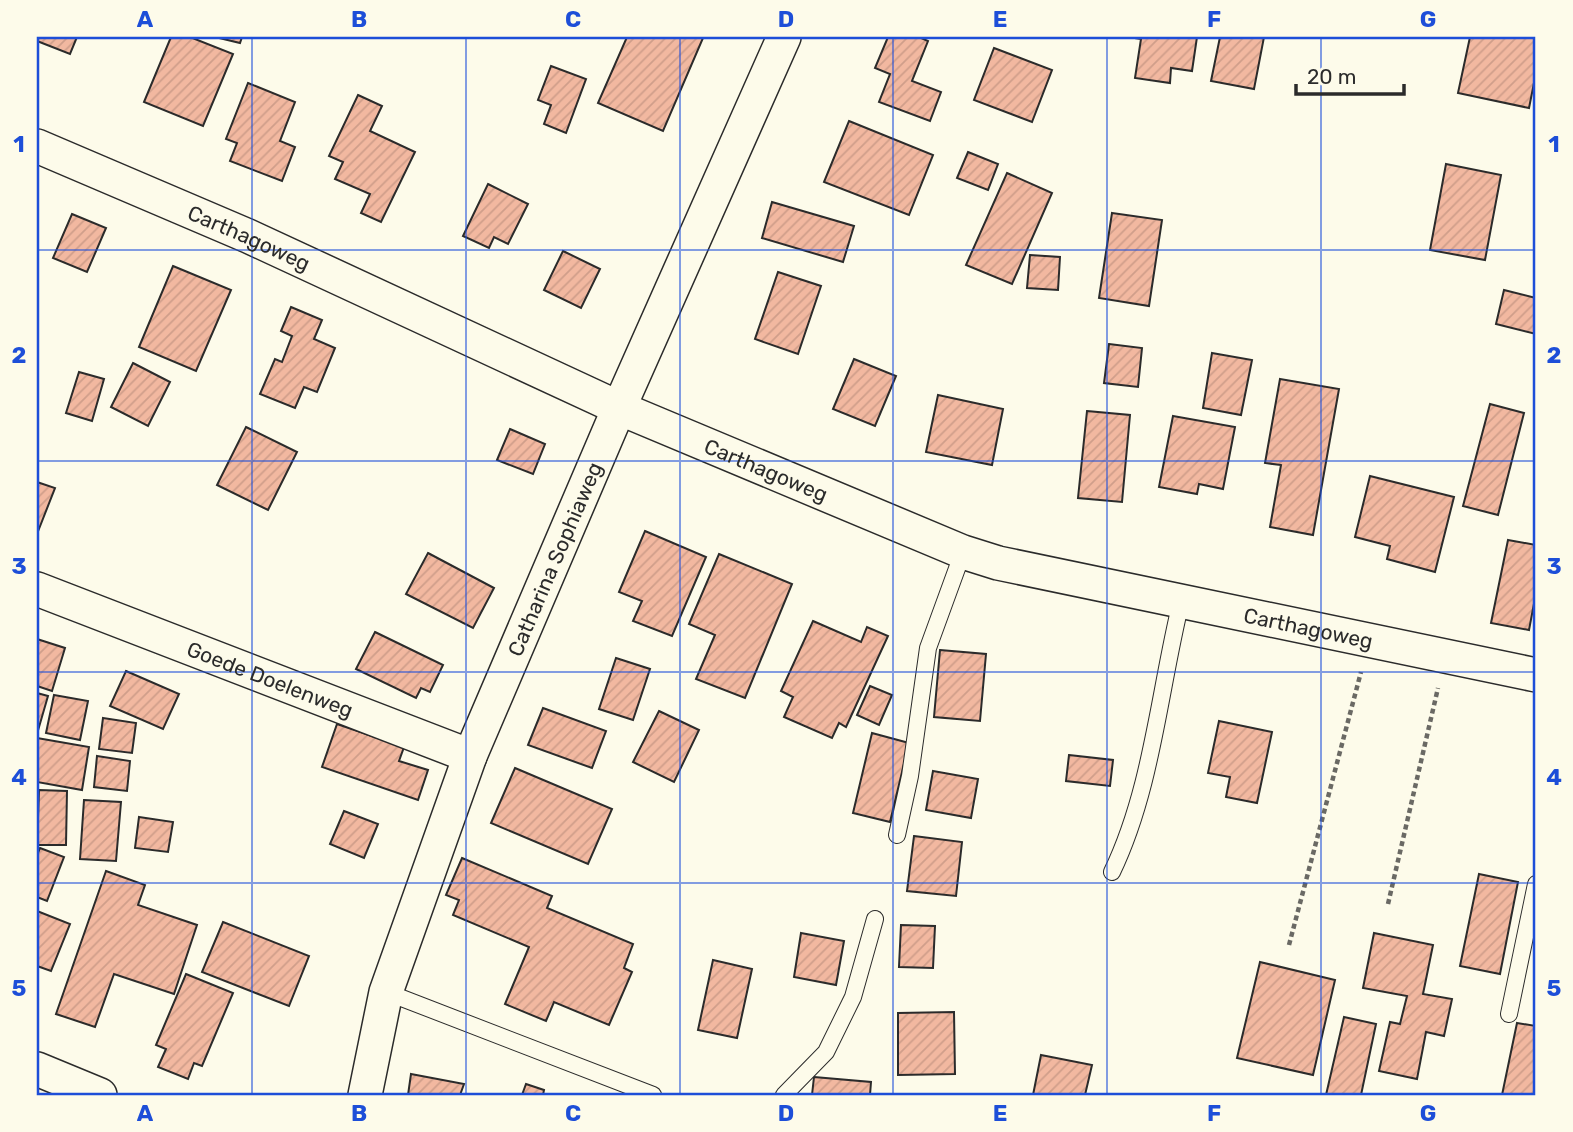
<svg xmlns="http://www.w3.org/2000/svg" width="1573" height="1132" font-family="Rubik,sans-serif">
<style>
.building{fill:url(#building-hatch);stroke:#2b2b2b;stroke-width:2}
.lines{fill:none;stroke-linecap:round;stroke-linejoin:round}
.service-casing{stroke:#2b2b2b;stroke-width:18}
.minor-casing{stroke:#2b2b2b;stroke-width:36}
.path{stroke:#6a6964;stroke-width:4.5;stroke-dasharray:5 3.5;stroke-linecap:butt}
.service{stroke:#fdfbea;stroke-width:16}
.minor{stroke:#fdfbea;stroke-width:33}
.grid{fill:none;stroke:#1d4ed8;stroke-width:2;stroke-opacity:0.55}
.labels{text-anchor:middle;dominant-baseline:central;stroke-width:5;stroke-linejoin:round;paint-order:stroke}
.street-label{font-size:21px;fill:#2b2b2b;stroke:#fdfbea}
.neatline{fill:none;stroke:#1d4ed8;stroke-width:2.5}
.grid-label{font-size:23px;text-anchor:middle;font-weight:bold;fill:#1d4ed8}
</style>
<defs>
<pattern id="building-hatch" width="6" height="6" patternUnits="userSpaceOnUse" patternTransform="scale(1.75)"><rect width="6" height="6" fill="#f2b8a0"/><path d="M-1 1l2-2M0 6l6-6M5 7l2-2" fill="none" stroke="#d09e8a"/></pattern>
</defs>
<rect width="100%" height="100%" fill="#fdfbea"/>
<!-- building -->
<g class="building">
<path d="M37 37H77L70 54 37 41Z"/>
<path d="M171 37H190L233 54 203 126 144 102Z"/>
<path d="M215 37H242L240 43Z"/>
<path d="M627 37 703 38 663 131 598 103Z"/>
<path d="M888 37H919L928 41 912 81 941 92 930 121 879 102 890 74 875 68Z"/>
<path d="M1128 37H1197L1192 71 1171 68 1170 83 1135 78 1141 39Z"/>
<path d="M1220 37H1264L1254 89 1211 81Z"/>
<path d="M1470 37H1536V73L1529 108 1458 93Z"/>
<path d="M994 48 1052 70 1032 122 974 100Z"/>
<path d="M551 66 586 79 566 133 544 124 551 105 538 100Z"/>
<path d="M248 83 295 102 280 141 295 147 282 181 230 161 237 143 226 139Z"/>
<path d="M358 95 382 106 370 131 415 152 381 222 361 213 370 194 335 179 343 162 329 156Z"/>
<path d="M849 121 933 155 909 215 824 182Z"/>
<path d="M968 152 998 164 988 190 957 178Z"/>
<path d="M1446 164 1501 175 1485 260 1430 250Z"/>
<path d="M1007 173 1052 193 1012 284 966 265Z"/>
<path d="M488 184 528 204 508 244 494 237 489 248 463 236Z"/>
<path d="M772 202 854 226 843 262 762 238Z"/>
<path d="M1112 213 1162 220 1149 306 1099 298Z"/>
<path d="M72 214 106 228 87 272 53 258Z"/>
<path d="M563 251 600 269 581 308 544 290Z"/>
<path d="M1030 255 1060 257 1058 290 1027 288Z"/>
<path d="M173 266 231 290 196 371 139 347Z"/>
<path d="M778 272 821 286 798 354 755 339Z"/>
<path d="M1504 290 1536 298V334L1496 324Z"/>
<path d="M291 307 322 320 314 339 335 348 317 392 304 387 295 408 260 394 275 359 282 362 292 336 281 331Z"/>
<path d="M1109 344 1142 348 1138 387 1104 383Z"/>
<path d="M1212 353 1252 360 1241 415 1203 408Z"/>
<path d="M854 359 896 376 875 426 833 409Z"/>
<path d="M133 363 170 382 148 426 111 407Z"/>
<path d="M79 372 104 379 92 421 66 413Z"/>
<path d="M1280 379 1339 389 1313 535 1270 527 1281 465 1265 463Z"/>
<path d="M938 395 1003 409 992 465 926 452Z"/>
<path d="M1490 404 1524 413 1498 515 1463 506Z"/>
<path d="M1087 411 1130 415 1122 502 1078 498Z"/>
<path d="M1173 416 1235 427 1223 489 1199 484 1197 494 1159 487Z"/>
<path d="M246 427 297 452 268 510 217 485Z"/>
<path d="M510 429 545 444 533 474 497 460Z"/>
<path d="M1370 476 1454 497 1435 572 1387 559 1390 546 1355 537Z"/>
<path d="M37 482 55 488 37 534Z"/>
<path d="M645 531 706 557 672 636 633 621 642 601 619 592Z"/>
<path d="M1508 540 1536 545V593L1529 630 1491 623Z"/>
<path d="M428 553 494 588 473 628 406 594Z"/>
<path d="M719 554 792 584 745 698 696 679 715 635 689 624Z"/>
<path d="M813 621 861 642 867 627 888 636 846 727 839 723 832 738 784 717 793 697 781 691Z"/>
<path d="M375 632 443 665 430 692 421 688 416 698 356 669Z"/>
<path d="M37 639 65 648 52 691 37 686Z"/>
<path d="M940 650 986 654 980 721 934 717Z"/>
<path d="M616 658 650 669 633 720 599 709Z"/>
<path d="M126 671 179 694 163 729 110 706Z"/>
<path d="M870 686 892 695 879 725 857 715Z"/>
<path d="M37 693 48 696 37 734Z"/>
<path d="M54 695 88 701 80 740 46 733Z"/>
<path d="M543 708 606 731 592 768 528 745Z"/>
<path d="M659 711 699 730 674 782 633 762Z"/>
<path d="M103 718 136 723 132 753 99 749Z"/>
<path d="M1219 721 1272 732 1257 803 1226 797 1230 777 1208 773Z"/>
<path d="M337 724 404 747 399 761 428 770 418 800 322 767Z"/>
<path d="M872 733 909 743 890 822 853 813Z"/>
<path d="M37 738 89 747 82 790 37 782Z"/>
<path d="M1069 755 1113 760 1110 786 1066 781Z"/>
<path d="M97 756 130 761 127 791 94 787Z"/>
<path d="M515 768 612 809 588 864 491 823Z"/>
<path d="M933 771 978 779 971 818 926 810Z"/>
<path d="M39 790 67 791 66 845H37Z"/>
<path d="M84 800 121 802 116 861 80 859Z"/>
<path d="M344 811 378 824 364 858 330 844Z"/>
<path d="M139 817 173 822 168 852 135 848Z"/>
<path d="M914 836 962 842 956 896 907 891Z"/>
<path d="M40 848 64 857 47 901 37 897V855Z"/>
<path d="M462 858 552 896 547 908 633 944 624 968 632 972 609 1025 554 1002 546 1021 505 1004 529 947 453 915 459 900 446 895Z"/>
<path d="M106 871 145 885 138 905 197 925 174 994 114 974 95 1027 56 1014Z"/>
<path d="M1479 874 1518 882 1500 974 1460 966Z"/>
<path d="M37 911 70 924 51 971 37 966Z"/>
<path d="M223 922 309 956 289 1006 202 972Z"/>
<path d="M901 925 935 926 933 968 899 967Z"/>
<path d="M801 933 844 941 836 985 794 977Z"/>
<path d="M1374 933 1433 945 1423 994 1452 999 1444 1036 1426 1032 1417 1079 1379 1071 1390 1022 1400 1024 1407 996 1363 988Z"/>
<path d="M713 960 752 969 737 1038 698 1030Z"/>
<path d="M1260 962 1335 980 1313 1075 1237 1058Z"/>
<path d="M186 974 233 993 202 1066 194 1063 188 1079 158 1067 166 1049 156 1045Z"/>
<path d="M954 1012 955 1074 898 1075V1013Z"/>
<path d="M1344 1017 1376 1024 1361 1095H1326Z"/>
<path d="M1517 1023 1536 1026V1095H1502Z"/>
<path d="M1041 1055 1092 1065 1085 1095H1033Z"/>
<path d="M411 1074 464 1084 460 1095H408Z"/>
<path d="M814 1077 871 1082 870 1095H812Z"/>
<path d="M526 1084 544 1090 543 1095H522Z"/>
</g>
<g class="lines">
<defs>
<g id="service">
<path d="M897 835 910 776 928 648 963 552"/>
<path d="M1112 872C1152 789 1159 692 1181 602"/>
<path d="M386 992 653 1095"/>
<path d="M1509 1014 1536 884"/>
<path d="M784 1095 826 1052 853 997 875 919"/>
</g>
<g id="minor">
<path id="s1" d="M37 146 248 236 619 408 963 552 998 563 1536 675"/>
<path id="s2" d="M37 589 470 756"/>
<path d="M37 1069 100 1095"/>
<path id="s3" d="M365 1095 386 992 470 756 619 408 784 37"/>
</g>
</defs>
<!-- service casing -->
<use href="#service" class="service-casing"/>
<!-- minor casing -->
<use href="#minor" class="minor-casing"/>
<!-- path -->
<g class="path">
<path d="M1388 904 1438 688"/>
<path d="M1289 945 1361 672"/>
</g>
<!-- service -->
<use href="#service" class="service"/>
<!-- minor -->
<use href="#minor" class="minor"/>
</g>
<!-- grid -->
<path class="grid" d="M252 37V1095M466 37V1095M680 37V1095M893 37V1095M1107 37V1095M1321 37V1095M37 250H1536M37 461H1536M37 672H1536M37 883H1536"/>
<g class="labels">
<!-- street labels -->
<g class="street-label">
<text stroke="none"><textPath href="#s1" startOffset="231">Carthagoweg</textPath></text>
<text stroke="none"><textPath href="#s1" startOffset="798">Carthagoweg</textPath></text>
<text stroke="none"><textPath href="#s3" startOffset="570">Catharina Sophiaweg</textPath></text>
<text stroke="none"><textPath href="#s1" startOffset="1365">Carthagoweg</textPath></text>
<text stroke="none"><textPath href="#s2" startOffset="250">Goede Doelenweg</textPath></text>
</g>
</g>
<!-- border -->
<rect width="1573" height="1132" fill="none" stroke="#fdfbea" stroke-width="77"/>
<!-- scale -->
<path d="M1296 84v10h108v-10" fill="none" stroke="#2b2b2b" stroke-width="3.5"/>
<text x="1307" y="84" font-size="21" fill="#2b2b2b" stroke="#fdfbea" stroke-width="5" paint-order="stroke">20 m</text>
<rect x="38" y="38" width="1496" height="1056" class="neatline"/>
<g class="grid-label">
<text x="145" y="27">A</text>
<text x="359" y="27">B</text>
<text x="573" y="27">C</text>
<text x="786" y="27">D</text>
<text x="1000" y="27">E</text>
<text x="1214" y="27">F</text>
<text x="1428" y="27">G</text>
<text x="19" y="152">1</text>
<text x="1554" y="152">1</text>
<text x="19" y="363">2</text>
<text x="1554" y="363">2</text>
<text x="19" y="574">3</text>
<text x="1554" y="574">3</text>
<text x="19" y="785">4</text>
<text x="1554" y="785">4</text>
<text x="19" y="996">5</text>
<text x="1554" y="996">5</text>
<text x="145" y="1121">A</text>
<text x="359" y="1121">B</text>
<text x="573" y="1121">C</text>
<text x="786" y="1121">D</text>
<text x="1000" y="1121">E</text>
<text x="1214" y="1121">F</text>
<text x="1428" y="1121">G</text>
</g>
</svg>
